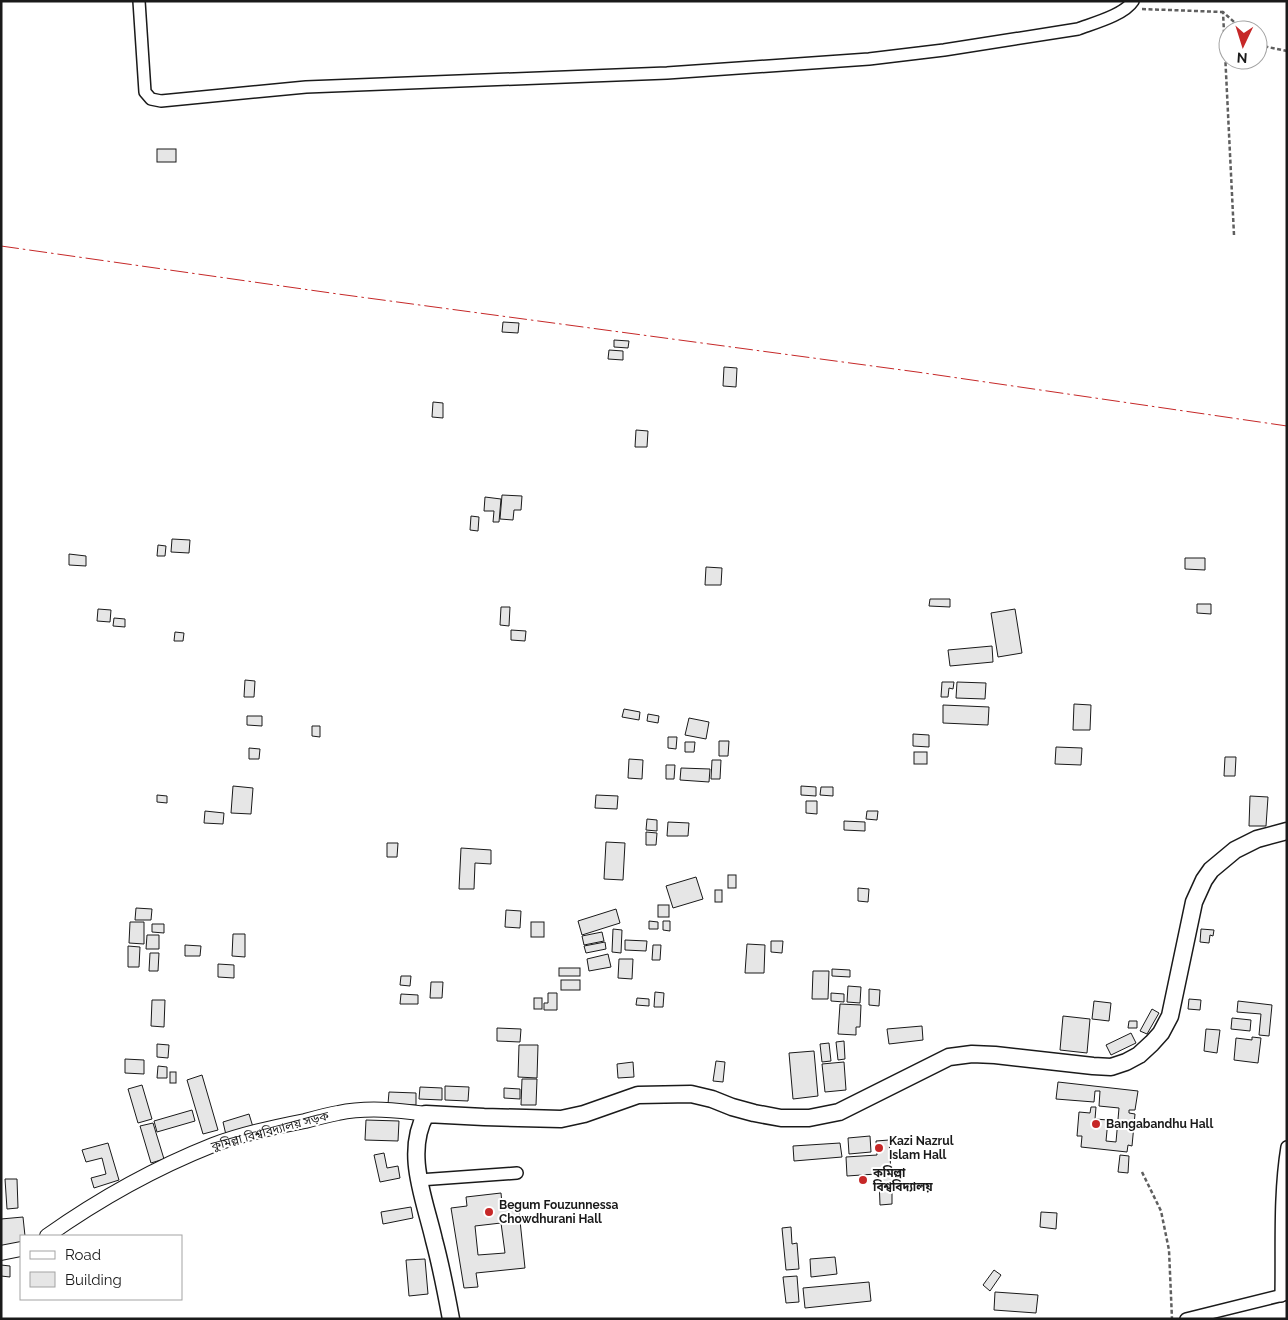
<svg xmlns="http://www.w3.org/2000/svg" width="1288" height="1320" font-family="Raleway,'Noto Sans Bengali',sans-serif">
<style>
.building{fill:#e6e6e6;stroke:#1a1a1a;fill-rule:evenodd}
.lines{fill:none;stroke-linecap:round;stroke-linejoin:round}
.minor-casing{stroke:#1a1a1a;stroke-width:14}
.tertiary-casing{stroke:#1a1a1a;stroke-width:16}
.secondary-casing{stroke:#1a1a1a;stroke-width:19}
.path{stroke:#5f5f5f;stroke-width:2.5;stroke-dasharray:4 2.5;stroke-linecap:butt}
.minor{stroke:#fff;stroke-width:11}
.tertiary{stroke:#fff;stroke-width:14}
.secondary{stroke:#fff;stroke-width:16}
.power{stroke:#c62828;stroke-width:1;stroke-dasharray:18 4 2.5 4;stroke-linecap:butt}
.poi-dot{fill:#c62828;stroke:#fff;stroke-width:2}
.labels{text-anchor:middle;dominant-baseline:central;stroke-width:4;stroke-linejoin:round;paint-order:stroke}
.poi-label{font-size:12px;font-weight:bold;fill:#1a1a1a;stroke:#fff;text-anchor:start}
.street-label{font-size:12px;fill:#1a1a1a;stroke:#fff}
</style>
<rect width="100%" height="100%" fill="#fff"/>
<!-- building -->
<g class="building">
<rect x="157" y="149" width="19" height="13"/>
<path d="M503 322 519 323 518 333 502 332Z"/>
<path d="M614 340 629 341 628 348 614 347Z"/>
<path d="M609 350 623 351V360L608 359Z"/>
<path d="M724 367 737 368 736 387 723 386Z"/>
<path d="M433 402 443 403V418L432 417Z"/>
<path d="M636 430 648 431 647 447H635Z"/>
<path d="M502 495 522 496 521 510H514L513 520 500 519Z"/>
<path d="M485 497 501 499 499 522H493L494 511H484Z"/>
<path d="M471 516 479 517 478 531 470 530Z"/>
<path d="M172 539 190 540 189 553 171 552Z"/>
<path d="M158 545 166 546 165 556H157Z"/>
<path d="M69 554 86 556V566L69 565Z"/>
<path d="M1185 558H1205V570L1185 569Z"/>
<path d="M706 567 722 568 721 585H705Z"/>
<path d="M930 599H950V607L929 606Z"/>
<path d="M1197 604H1211V614L1197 613Z"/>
<path d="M501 607H510L509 626 500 625Z"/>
<path d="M98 609 111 610 110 622 97 621Z"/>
<path d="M1015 609 1022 653 998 657 991 613Z"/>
<path d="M114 618 125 619V627L113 626Z"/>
<path d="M511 630 526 631 525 641 511 640Z"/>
<path d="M175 632 184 633 183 641H174Z"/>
<path d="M992 646 993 662 950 666 948 650Z"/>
<path d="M245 680 255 681 254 697H244Z"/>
<path d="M942 682H954L953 689 949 688 948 697H941Z"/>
<path d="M957 682 986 683 985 699 956 698Z"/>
<path d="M1074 704 1091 705 1090 730H1073Z"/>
<path d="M943 705 989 707 988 725 943 723Z"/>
<path d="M624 709 640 712 639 720 622 717Z"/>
<path d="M648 714 659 716 658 723 647 721Z"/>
<path d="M247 716H262V726L247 725Z"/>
<path d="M689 718 709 722 706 739 685 735Z"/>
<path d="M312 726H320V737L312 736Z"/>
<path d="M913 734 929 735V747L913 746Z"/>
<path d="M668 737H677L676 749 668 748Z"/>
<path d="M719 741H729L728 756H719Z"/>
<path d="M685 742H695L694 752H685Z"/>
<path d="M1056 747 1082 748 1081 765 1055 764Z"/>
<path d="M249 748 260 749 259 759H249Z"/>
<rect x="914" y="752" width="13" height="12"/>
<path d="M1225 757H1236L1235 776H1224Z"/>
<path d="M629 759 643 760 642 779 628 778Z"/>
<path d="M712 760H721L720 779H711Z"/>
<path d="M666 765H675L674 779H666Z"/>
<path d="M681 768 710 769 709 782 680 780Z"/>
<path d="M233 786 253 788 251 814 231 813Z"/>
<path d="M801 786 816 787V796L801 795Z"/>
<path d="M821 787H833V796L820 795Z"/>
<path d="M157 795 167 796V803L157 802Z"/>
<path d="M596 795 618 796 617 809 595 808Z"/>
<path d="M1250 796 1268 797 1266 826H1249Z"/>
<path d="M806 801H817V814L806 813Z"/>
<path d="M205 811 224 813 223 824 204 823Z"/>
<path d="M867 811H878L877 820 866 819Z"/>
<path d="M647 819 657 820V831L646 830Z"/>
<path d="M844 821 865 822V831L844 830Z"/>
<path d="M668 822 689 823 688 836H667Z"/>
<path d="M646 832 657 833 656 845H646Z"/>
<path d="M606 842 625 843 623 880 604 879Z"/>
<path d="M387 843H398L397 857H387Z"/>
<path d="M461 848 491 850V864L475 863 474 889H459Z"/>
<rect x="728" y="875" width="8" height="13"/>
<path d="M696 877 703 899 673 908 666 886Z"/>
<path d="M858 888 869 889 868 902 858 901Z"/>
<rect x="715" y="890" width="7" height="12"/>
<rect x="658" y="905" width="11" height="12"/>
<path d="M136 908 152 909 151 920H135Z"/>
<path d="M616 909 620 923 582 935 578 921Z"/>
<path d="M506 910 521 911 520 928 505 927Z"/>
<path d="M649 921 658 922V929H649Z"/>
<path d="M663 921H670V931L663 930Z"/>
<path d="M130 922H144V944L129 943Z"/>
<rect x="531" y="922" width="13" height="15"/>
<path d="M152 924H164V933L152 932Z"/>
<path d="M613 929 622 930 621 953 612 952Z"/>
<path d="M1201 929 1214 930 1213 936 1210 935 1209 943 1200 942Z"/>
<path d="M602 932 604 941 584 945 582 936Z"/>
<path d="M233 934H245V957L232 956Z"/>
<path d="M147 935H159V949H146Z"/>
<path d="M625 940 647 941 646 951 625 950Z"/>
<path d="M771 941H783L782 953 771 952Z"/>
<path d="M605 942 606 949 586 953 584 946Z"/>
<path d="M747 944 765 945 764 973H745Z"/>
<path d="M185 945 201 946 200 956H185Z"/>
<path d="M653 945H661L660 960H652Z"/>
<path d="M128 946 140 947 139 967H128Z"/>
<path d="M150 953H159L158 971H149Z"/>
<path d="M608 954 611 967 589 971 587 959Z"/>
<path d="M619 959H633L632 979 618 978Z"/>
<path d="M218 964 234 965V978L218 977Z"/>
<rect x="559" y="968" width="21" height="8"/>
<path d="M832 969 850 970V977L832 976Z"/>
<path d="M813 971H829L828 999H812Z"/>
<path d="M401 976H411L410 986 400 985Z"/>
<rect x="561" y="980" width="19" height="10"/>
<path d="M431 982H443L442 998H430Z"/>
<path d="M848 986 861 987 860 1003 847 1002Z"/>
<path d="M869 989 880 990 879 1006 869 1005Z"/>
<path d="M655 992 664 993 663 1007H654Z"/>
<path d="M548 993H557V1010H544V1003H548Z"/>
<path d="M831 993 844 994V1002L831 1001Z"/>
<path d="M401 994 418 995V1004H400Z"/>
<rect x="534" y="998" width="8" height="11"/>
<path d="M637 998 649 999V1006L636 1005Z"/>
<path d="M1189 999 1201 1000 1200 1010 1188 1009Z"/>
<path d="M152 1000H165L164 1027 151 1026Z"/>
<path d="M1094 1001 1111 1003 1109 1021 1092 1019Z"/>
<path d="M1238 1001 1272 1005 1269 1036 1259 1035 1261 1014 1237 1012Z"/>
<path d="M840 1004 861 1005 860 1027H856V1035L838 1034Z"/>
<path d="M1152 1009 1159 1013 1147 1034 1140 1031Z"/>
<path d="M1063 1016 1090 1019 1087 1053 1060 1050Z"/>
<path d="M1232 1018 1251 1020 1250 1031 1231 1029Z"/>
<path d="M1129 1021H1137V1028H1128Z"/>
<path d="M922 1026 923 1040 889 1044 887 1029Z"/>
<path d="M497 1028 521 1029 520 1042 497 1041Z"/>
<path d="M1206 1029 1220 1030 1217 1053 1204 1051Z"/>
<path d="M1131 1033 1136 1043 1111 1055 1106 1045Z"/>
<path d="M1252 1037 1261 1038 1258 1063 1234 1060 1236 1038 1252 1040Z"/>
<path d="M844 1041 845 1059 838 1060 836 1042Z"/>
<path d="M829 1043 831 1061 822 1062 820 1044Z"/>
<path d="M157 1044 169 1045 168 1058 157 1057Z"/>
<path d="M519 1045H538L537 1078 518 1077Z"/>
<path d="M814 1051 818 1096 793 1099 789 1053Z"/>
<path d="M125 1059 144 1060V1074L125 1073Z"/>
<path d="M716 1061 725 1062 723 1082 713 1081Z"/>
<path d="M633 1062 634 1077 618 1078 617 1064Z"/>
<path d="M844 1062 846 1090 825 1092 822 1064Z"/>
<path d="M158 1066 167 1067V1078H157Z"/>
<rect x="170" y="1072" width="6" height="11"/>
<path d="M202 1075 218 1130 203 1134 187 1080Z"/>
<path d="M522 1079H537L536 1105H521Z"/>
<path d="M1058 1082 1138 1091 1135 1110H1129V1113L1135 1114 1132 1146 1128 1145 1127 1152 1081 1147 1082 1136H1077L1079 1112 1090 1113 1091 1107H1096L1095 1119 1108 1120 1106 1141 1116 1142 1119 1108 1099 1106 1100 1091H1095L1094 1102 1056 1099Z"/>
<path d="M142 1085 152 1119 138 1123 128 1089Z"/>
<path d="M445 1086 469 1087 468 1101 445 1100Z"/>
<path d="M420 1087 442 1088V1100L419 1099Z"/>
<path d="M504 1088 520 1089V1099L504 1098Z"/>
<path d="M389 1092 416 1093V1105L388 1104Z"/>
<path d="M192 1110 195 1121 157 1132 154 1121Z"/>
<path d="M249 1114 253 1127 226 1135 223 1122Z"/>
<path d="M366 1120 399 1121 398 1141 365 1140Z"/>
<path d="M153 1123 164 1159 151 1163 140 1126Z"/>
<path d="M870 1136 871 1152 849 1154 848 1138Z"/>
<path d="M889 1140 891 1173 847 1176 846 1157 877 1155 876 1141Z"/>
<path d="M108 1143 119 1180 94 1188 91 1178 106 1174 102 1158 86 1162 82 1150Z"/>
<path d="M840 1143 842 1157 794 1161 793 1146Z"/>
<path d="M384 1153 387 1168 398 1166 400 1178 380 1182 374 1155Z"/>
<path d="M1120 1155 1129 1156 1128 1173 1118 1172Z"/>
<path d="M894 1176 895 1192H892V1204L880 1205 879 1177Z"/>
<path d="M5 1179H17L18 1208 7 1209Z"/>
<path d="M501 1193 502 1204 518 1202 525 1268 476 1273 478 1287 464 1288 451 1208 467 1206 466 1197ZM501 1223 505 1253 478 1255 475 1226Z"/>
<path d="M411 1207 413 1218 383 1224 381 1212Z"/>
<path d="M1041 1212 1057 1213 1056 1229 1040 1227Z"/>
<path d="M23 1217 25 1236H21V1246L1 1248V1219Z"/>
<path d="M791 1227 792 1244 797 1243 799 1269 786 1270 782 1228Z"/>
<path d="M835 1257 837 1274 811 1277 810 1259Z"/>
<path d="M425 1259 428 1294 409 1296 406 1260Z"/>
<path d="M1 1265 10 1266V1277L1 1276Z"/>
<path d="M994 1270 1001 1275 990 1291 983 1285Z"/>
<path d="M797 1276 799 1302 786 1303 783 1277Z"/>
<path d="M869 1282 871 1301 805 1308 803 1288Z"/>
<path d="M995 1292 1038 1295 1036 1313 994 1310Z"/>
</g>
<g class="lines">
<defs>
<g id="minor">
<path d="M139 1 145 92 151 99 161 101 306 87 667 73 869 59 944 50 1078 29C1094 23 1124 15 1133 1"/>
<path d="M419 1180 517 1173"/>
<path d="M1281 1296C1282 1247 1279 1196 1287 1147"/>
<path d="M1186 1319 1287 1294"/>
</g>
<g id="tertiary">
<path d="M47 1236C98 1200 155 1168 213 1145 242 1134 274 1127 305 1121 316 1118 327 1115 338 1113 367 1107 397 1110 426 1114"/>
<path d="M1 1253 21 1249"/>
</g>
<path id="secondary" d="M451 1319C446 1292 441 1266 434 1240 425 1200 404 1153 426 1114L484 1117 561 1119 584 1114 638 1095 691 1094 712 1099 732 1107 754 1113 781 1118H809L839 1112 949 1057 972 1054 995 1055 1093 1066 1111 1067 1126 1062 1139 1055 1152 1043 1161 1033 1170 1016 1194 902 1204 880 1211 870 1235 850 1257 839 1287 831"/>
</defs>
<!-- minor casing -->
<use href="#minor" class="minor-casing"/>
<!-- tertiary casing -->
<use href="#tertiary" class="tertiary-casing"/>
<!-- secondary casing -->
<use href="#secondary" class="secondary-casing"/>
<!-- path -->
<g class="path">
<path d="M1142 9 1223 12"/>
<path d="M1258 45 1287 51"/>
<path d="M1234 235 1223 12 1243 30"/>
<path d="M1142 1172 1161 1211 1169 1250 1172 1319"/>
</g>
<!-- minor -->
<use href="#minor" class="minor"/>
<!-- tertiary -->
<use href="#tertiary" class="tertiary"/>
<!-- secondary -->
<use href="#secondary" class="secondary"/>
<!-- power -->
<path class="power" d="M1 246 338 294 917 372 1287 426"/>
</g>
<!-- markers -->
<g class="poi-dot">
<circle cx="1096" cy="1124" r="5"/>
<circle cx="879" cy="1148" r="5"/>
<circle cx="863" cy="1180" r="5"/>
<circle cx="489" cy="1212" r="5"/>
</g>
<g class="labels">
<!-- poi labels -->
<g class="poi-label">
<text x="1106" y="1124">Bangabandhu Hall</text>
<text x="889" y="1141">Kazi Nazrul<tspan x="889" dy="14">Islam Hall</tspan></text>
<text x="873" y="1173">কুমিল্লা<tspan x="873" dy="14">বিশ্ববিদ্যালয়</tspan></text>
<text x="499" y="1205">Begum Fouzunnessa<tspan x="499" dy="14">Chowdhurani Hall</tspan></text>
</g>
<!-- street labels -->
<g class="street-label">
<text transform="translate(270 1131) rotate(-15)">কুমিল্লা বিশ্ববিদ্যালয় সড়ক</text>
</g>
</g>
<!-- border -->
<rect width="1288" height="1320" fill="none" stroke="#1a1a1a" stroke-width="5"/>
<!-- legend -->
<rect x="20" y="1235" width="162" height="65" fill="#ffffff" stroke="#a3a3a3"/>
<rect x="30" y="1251" width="25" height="8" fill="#ffffff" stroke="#a3a3a3"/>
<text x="65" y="1260" font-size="15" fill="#1a1a1a">Road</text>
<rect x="30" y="1272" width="25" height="15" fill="#e6e6e6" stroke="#a3a3a3"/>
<text x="65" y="1285" font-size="15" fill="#1a1a1a">Building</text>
<!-- north arrow -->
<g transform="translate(1243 45) rotate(184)"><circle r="24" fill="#ffffff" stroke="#a3a3a3"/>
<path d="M0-4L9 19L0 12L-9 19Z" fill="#c62828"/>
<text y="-8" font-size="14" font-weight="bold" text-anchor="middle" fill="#1a1a1a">N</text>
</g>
</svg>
